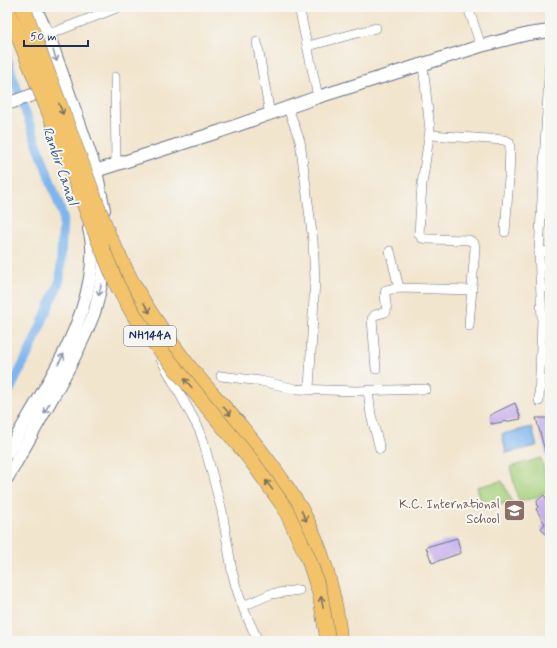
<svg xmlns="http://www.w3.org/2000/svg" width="557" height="648" font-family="Mynerve,sans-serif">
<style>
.green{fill:#a9d17d;stroke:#62806e}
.water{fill:#7eb5ee;stroke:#4c72a6}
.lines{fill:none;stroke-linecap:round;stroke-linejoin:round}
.canal{stroke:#7eb5ee;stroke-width:9}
.building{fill:#c6afeb}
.minor-casing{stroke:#666f85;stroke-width:10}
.tertiary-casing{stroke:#666f85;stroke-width:14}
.trunk-casing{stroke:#666f85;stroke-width:16}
.minor{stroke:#fff;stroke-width:9}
.tertiary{stroke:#fff;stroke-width:12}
.trunk{stroke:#f2c36a;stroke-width:15}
.trunk-bridge-casing{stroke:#666f85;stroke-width:16;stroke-linecap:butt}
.trunk-bridge{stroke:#f2c36a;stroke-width:15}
.oneway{stroke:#8d97ae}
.oneway2{stroke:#7c7263}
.labels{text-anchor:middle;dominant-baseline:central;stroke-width:4;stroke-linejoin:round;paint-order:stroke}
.shield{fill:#f6f6f2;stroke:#5d6b8a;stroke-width:1}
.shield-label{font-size:12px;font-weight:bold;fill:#1b2f5e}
.education-label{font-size:13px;fill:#785e54;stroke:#f6f6f2;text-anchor:end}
.water-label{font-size:14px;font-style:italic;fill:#395789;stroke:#f6f6f2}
</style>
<rect width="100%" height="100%" fill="#f6f6f2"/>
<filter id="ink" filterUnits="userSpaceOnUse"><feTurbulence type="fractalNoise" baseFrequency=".025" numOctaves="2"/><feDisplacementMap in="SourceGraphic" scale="8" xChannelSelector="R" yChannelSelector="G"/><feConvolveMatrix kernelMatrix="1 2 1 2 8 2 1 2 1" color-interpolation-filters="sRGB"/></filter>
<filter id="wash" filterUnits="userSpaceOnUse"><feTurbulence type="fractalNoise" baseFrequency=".012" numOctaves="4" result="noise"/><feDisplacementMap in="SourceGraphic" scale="16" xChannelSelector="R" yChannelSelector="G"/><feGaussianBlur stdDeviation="0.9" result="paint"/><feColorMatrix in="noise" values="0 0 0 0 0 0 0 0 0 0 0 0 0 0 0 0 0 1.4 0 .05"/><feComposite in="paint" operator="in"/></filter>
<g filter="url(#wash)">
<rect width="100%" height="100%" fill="#f2e5ce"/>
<!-- green -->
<g class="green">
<path d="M541 458 549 490 536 497 519 502 510 467Z"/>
<path d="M502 481 512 502 483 508 477 487Z"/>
</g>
<!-- water -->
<path class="water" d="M532 427 537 446 506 453 502 434Z"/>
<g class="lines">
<!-- canal -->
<path class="canal" d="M7 57 13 77 63 216 60 280 32 346 7 396"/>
</g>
<g id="blocks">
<!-- building -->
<g class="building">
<path d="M515 403 521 419 491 424 490 415Z"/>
<path d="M536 418H550V462H548Z"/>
<path d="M544 495 550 504V540L541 528 545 524 536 509 538 507 537 501Z"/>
<path d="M457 538 461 553 432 563 426 547Z"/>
</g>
</g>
</g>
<g filter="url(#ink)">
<use href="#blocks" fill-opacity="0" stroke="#666f85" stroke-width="1"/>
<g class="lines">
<defs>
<g id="minor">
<path d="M299 7 318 97"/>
<path d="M468 7 481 46"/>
<path d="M47 35 119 7"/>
<path d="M257 42 270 115"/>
<path d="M308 46 376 28"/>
<path d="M423 65 430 130 422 184 419 234 422 238 426 239 469 240 474 243 475 248 469 326"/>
<path d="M115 77 116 164"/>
<path d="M288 108 300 141 313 241 315 279 309 389"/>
<path d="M430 135 504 140 509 142 510 147 509 178 505 232"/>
<path d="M390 251 399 288"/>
<path d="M539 251 550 252"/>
<path d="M161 359 199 429 203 440 222 511 232 571 236 587 244 610 258 641"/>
<path d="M376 369 372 319 375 315 386 312C388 305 383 297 386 290L399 288 472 290"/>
<path d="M221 376 261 381 296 389 356 391 426 389"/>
<path d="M368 390 371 415 380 449"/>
<path d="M539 401 542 319 539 251 550 59"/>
<path d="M243 606 271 594 299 590"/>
</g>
<g id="tertiary">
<path d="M35 7 51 42 96 171 104 210"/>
<path d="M7 104 35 94"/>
<path d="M89 173 221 131 318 97 481 46 528 34 550 31"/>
<path d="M7 454C38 397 79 342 90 278 93 261 94 246 89 229"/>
<path d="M7 478C22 452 37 425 52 398 68 370 84 341 95 310 100 292 103 275 105 256"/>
</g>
<path id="trunk" d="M109 237C118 253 125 270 134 286 148 311 165 335 183 359 200 382 223 405 242 428 263 453 283 480 300 508 322 546 336 598 340 641"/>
</defs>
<!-- minor casing -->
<use href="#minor" class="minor-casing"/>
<!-- tertiary casing -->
<use href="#tertiary" class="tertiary-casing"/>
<!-- trunk casing -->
<use href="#trunk" class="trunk-casing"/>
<!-- minor -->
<use href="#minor" class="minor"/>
<!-- tertiary -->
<use href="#tertiary" class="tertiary"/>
<!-- trunk -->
<use href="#trunk" class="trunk"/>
<defs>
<g id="trunk-bridge">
<path d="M23 7 109 237"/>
<path d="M7 8 66 154 89 217 118 287 137 320 152 340 251 460 285 508 309 560 320 594 328 641"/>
</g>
</defs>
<!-- trunk-bridge casing -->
<use href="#trunk-bridge" class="trunk-bridge-casing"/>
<!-- trunk-bridge -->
<use href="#trunk-bridge" class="trunk-bridge"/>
</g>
<!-- one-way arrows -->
<defs><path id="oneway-shaft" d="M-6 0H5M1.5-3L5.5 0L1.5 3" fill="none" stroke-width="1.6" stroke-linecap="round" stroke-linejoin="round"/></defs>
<g class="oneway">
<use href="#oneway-shaft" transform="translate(55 56) rotate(71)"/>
<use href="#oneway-shaft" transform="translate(100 290) rotate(103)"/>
<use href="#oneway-shaft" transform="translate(61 359) rotate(-62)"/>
<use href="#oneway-shaft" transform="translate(47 408) rotate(119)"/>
</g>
<g class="oneway2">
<use href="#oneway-shaft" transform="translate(61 109) rotate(69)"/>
<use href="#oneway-shaft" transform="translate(147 308) rotate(58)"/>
<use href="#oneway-shaft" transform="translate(188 383) rotate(-130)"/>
<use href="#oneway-shaft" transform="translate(227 411) rotate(50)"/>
<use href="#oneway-shaft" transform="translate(269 485) rotate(-126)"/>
<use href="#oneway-shaft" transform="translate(304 516) rotate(64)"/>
<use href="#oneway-shaft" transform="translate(322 602) rotate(-102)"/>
</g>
</g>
<!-- icons -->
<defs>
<symbol id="school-square" viewBox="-11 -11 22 22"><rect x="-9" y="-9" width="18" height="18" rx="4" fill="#8d6e63" stroke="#f6f6f2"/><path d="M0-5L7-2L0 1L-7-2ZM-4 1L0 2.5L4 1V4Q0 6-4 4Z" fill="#fff"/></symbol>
</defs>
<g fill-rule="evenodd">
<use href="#school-square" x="502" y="498" width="25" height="25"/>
</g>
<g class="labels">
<!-- shield labels -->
<rect class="shield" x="124" y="326" width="52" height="20" rx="3"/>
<g class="shield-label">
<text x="150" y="336">NH144A</text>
</g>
<!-- education labels -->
<g class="education-label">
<text x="500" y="504">K.C. International<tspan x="500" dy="15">School</tspan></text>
</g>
<!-- water labels -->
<g class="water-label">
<text transform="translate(60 166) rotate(71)">Ranbir Canal</text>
</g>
</g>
<!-- margin -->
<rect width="557" height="648" fill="none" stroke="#f6f6f2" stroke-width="24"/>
<!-- scale -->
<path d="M24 40v6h64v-6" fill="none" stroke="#1b2f5e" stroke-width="2"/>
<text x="30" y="40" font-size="12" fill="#1b2f5e" stroke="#f6f6f2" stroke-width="3" paint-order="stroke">50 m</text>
</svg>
